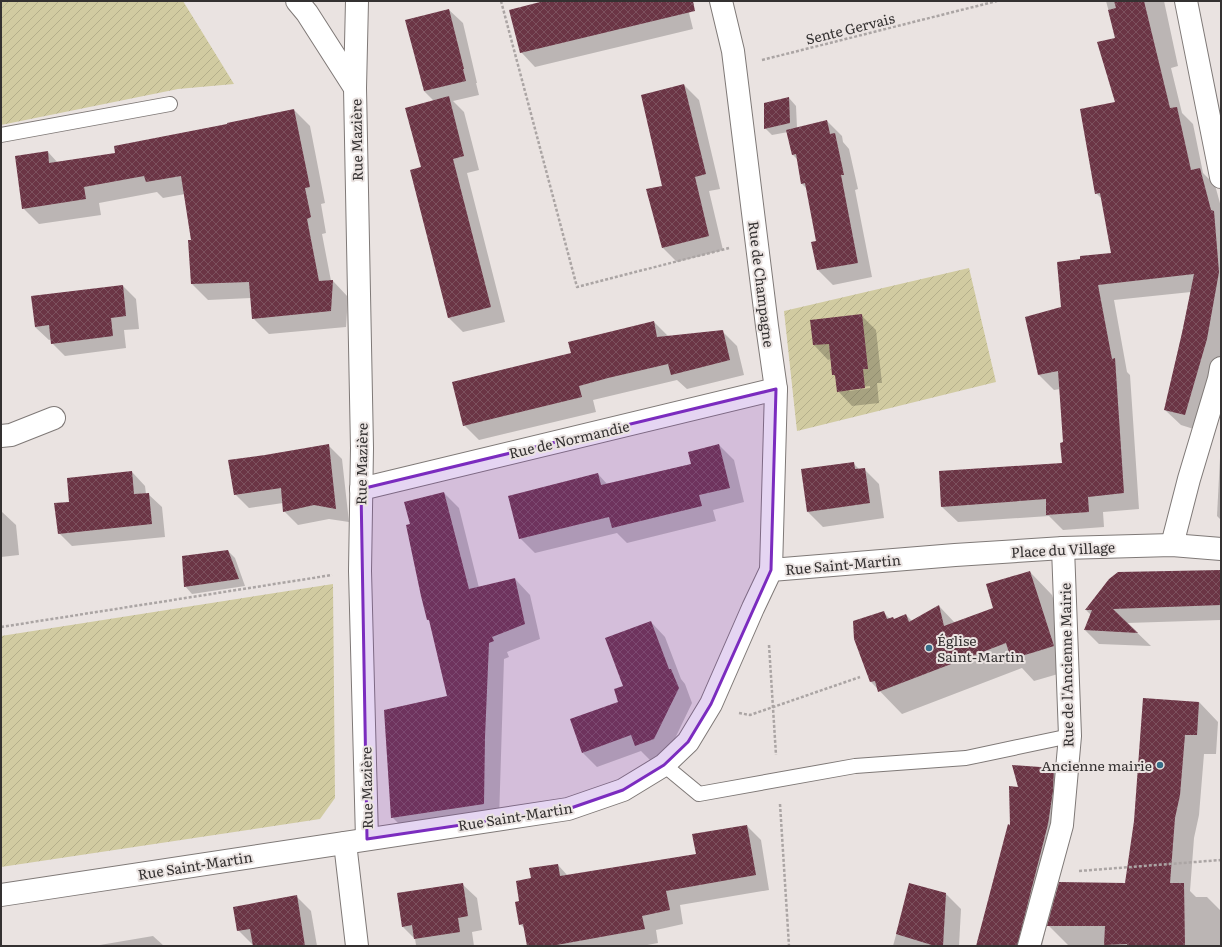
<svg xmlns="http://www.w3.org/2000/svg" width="1222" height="947" font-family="Literata,serif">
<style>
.garden{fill:url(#garden-furrows)}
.shadow{fill:#0003;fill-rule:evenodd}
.building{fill:url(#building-cross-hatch)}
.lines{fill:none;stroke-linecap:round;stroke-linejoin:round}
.lane-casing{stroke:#7f7977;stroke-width:16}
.street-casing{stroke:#7f7977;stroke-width:24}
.secondary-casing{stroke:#7f7977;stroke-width:24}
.path{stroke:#aba5a4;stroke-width:2.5;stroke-dasharray:3 2;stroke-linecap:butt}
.lane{stroke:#fff;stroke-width:14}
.street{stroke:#fff;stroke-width:22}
.secondary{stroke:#fff;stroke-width:22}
.marked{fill:#7b2cbf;fill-opacity:0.2;stroke:#7b2cbf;stroke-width:3;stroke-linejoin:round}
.poi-dot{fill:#376e89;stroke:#eae3e1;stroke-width:1.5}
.labels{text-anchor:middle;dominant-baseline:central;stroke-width:4;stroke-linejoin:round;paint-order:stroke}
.street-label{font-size:14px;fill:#343131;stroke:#eae3e1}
.poi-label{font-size:14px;fill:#343131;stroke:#eae3e1;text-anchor:start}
</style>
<defs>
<pattern id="garden-furrows" width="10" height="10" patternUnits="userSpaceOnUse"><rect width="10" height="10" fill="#d1cba1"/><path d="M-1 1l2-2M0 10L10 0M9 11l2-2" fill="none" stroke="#b4af8b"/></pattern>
<pattern id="building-cross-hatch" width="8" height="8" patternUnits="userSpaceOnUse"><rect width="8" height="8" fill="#6b3545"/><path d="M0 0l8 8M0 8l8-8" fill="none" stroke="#7c515e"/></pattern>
</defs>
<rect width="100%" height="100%" fill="#eae3e1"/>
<!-- garden -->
<g class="garden">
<path d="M1 1H183L234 84 178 89 1 125Z"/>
<path d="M969 268 996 382 797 431 784 311Z"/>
<path d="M333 584 335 798 320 819 1 867V636Z"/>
</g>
<!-- shadow -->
<g class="shadow">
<path d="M549 1H686L693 29 535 67 521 52Z"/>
<path d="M1106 1H1164L1178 66 1171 68 1182 113 1193 124 1203 173 1215 185 1221 207V360L1200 431 1181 425 1165 410 1191 292 1114 300 1127 372 1130 375 1139 509 1103 512 1104 527 1063 530 1049 516 958 522 942 507 1063 464 1065 443 1060 389 1054 390 1038 374 1062 308 1081 260 1112 253 1102 199 1096 193 1116 102V38Z"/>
<path d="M449 10 463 23 477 83H476L479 95 453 101 464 112 479 170 467 173 505 322 463 332 448 317 423 168 434 101 424 91 407 20Z"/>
<path d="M684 85 699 100 720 189 709 191 723 250 677 262 663 248 647 190 663 187Z"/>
<path d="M789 98 796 106 797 128 827 121 842 136 843 142 849 149 858 189 855 190 872 277 833 285 818 270 817 241 807 189 802 184 798 160 793 155 788 132 772 135 765 128Z"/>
<path d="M294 110 310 126 325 203 321 204 326 233 322 234 331 281H333L348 297 346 327 269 334 253 318 251 298 208 300 192 284 189 241H192L185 194 163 198 157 192 99 203 101 215 39 224 23 208 48 152 58 163 117 154 229 124Z"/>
<path d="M123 286 136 299 139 329 124 330 126 348 65 356 52 343V339L49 340 35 327Z"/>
<path d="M861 315 876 330 882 383H877L879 403 852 406 838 391 836 377 833 374 831 359 828 360 814 345ZM870 386V388L849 391 848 389Z"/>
<path d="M654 322 669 337 722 331 737 346 744 375 687 389 677 380 593 400 596 412 479 440 464 425 572 354Z"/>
<path d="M328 445 342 459 349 522 329 519 298 525 284 511 283 503 249 508 235 494Z"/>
<path d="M719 445 734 460 744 502 713 510 716 521 627 543 617 533 535 553 520 538 598 474 607 484 692 464Z"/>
<path d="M1220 458H1221V520L1217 516Z"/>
<path d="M853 463 860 470 864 469 879 484 884 518 823 527 808 512 802 470Z"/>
<path d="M132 472 145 486 146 494H148L162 507 165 537 72 546 59 533 70 503Z"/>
<path d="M444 493 459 508 479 588 515 579 530 595 540 639 507 652 509 657 504 659 499 820 408 833 392 817 448 697 431 622 428 620 411 524Z"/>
<path d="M1 511 16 525 19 555 1 557Z"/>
<path d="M228 551 235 558 245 586 192 594 185 586Z"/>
<path d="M1221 571V620L1127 623 1151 646 1099 644 1085 630 1091 615 1086 610 1109 580Z"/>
<path d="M1030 572 1052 595 1076 668 1058 674 1034 681 1022 668 902 714 871 682 884 613 890 619 893 618 895 620 906 615 912 621 939 606 955 623 994 609Z"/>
<path d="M651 622 665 637 681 679 685 684 692 703 668 753 650 760 641 751 597 767 583 753 620 702 624 687Z"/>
<path d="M1199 702 1218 722 1216 754H1204L1199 815 1194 838 1190 891 1196 897H1207L1221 911V946L1068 945 1047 924 1042 946H977L1011 826 1019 788 1053 769 1073 789 1068 844 1054 897 1126 884 1135 821Z"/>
<path d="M747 826 761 840 769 890 680 905 683 924 656 930 658 943 642 946H528L525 929 520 924V902L532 879 558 865 568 876 697 855Z"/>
<path d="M462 884 477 898 482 930 472 932 474 946H418L416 945 415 939 403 927Z"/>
<path d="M910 884 946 894 961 909 959 946H893Z"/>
<path d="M296 896 311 911 317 946H254L238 930Z"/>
<path d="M153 936 164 946H94Z"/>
</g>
<!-- building -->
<g class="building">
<path d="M544 1H693L695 11 520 53 509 10Z"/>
<path d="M1114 1H1144L1170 108 1177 107 1191 170 1200 168 1211 210 1214 211 1219 272 1207 339 1185 415 1164 410 1182 333 1194 274 1098 285 1112 359 1115 358 1124 493 1088 497 1089 512 1046 515V499L941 507 939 471 1062 463 1060 443 1063 442 1058 371 1038 375 1025 317 1061 307 1057 262 1080 259V256L1111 253 1100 193 1095 194 1080 109 1115 102 1097 42 1115 38 1108 10 1116 8Z"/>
<path d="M449 9 464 69H463L466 81 424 91 405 20Z"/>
<path d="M684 84 706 174 695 177 709 236 662 248 646 189 662 186 641 95Z"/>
<path d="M449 96 464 156 453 159 491 307 448 318 410 170 421 167 405 108Z"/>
<path d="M789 97 790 123 764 129V103Z"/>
<path d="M294 109 310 187 305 188 311 217 307 219 319 281 333 280 331 311 252 319 249 282 191 284 188 240H191L181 176 146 182 144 176 84 187 86 199 22 209 15 156 48 151 49 163 115 153 114 146 227 124V123Z"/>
<path d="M827 120 830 134 835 133 844 175H841L858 263 817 270 811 242 816 241 805 183 801 184 796 154 792 155 786 130Z"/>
<path d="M123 285 126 316 111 318 113 336 51 344 49 325 35 327 31 296Z"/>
<path d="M862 314 868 369H863L865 388 837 392 835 375H832L829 344 813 345 810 320Z"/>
<path d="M654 321 657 337 723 330 730 360 671 375 668 364 608 378 579 386 582 397 463 426 452 382 571 353 568 342Z"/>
<path d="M329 444 336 509 314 505 283 512 281 488 234 495 228 460 265 455Z"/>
<path d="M719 444 730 488 699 495 702 506 612 528 609 517 519 539 508 496 598 473 601 485 691 464 688 452Z"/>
<path d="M854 462 855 469 865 468 870 503 807 512 801 469Z"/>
<path d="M132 471 134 494 149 493 152 524 58 534 54 503 69 502 67 478Z"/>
<path d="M444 492 469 589 515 578 525 624 492 637 494 641 489 643 485 737 484 804 391 818 384 710 447 696 429 620H427L421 596 406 525 410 524 404 502Z"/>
<path d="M228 550 239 579 184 587 182 556Z"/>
<path d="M1221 570V605L1113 609 1138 633 1084 630 1092 610H1085L1109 579 1118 572Z"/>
<path d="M1030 571 1054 646 1035 652 1011 659 1006 643 878 692 875 681 870 682 854 639 853 621 884 611 887 619 893 617 894 619 906 614 909 622 939 605 944 626 993 608 986 584Z"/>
<path d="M651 621 669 669H671L679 688 654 739 635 746 631 735 582 753 570 719 618 702 614 689 623 686 605 638Z"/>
<path d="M1143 698 1199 702 1197 735H1185L1180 795 1175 818 1170 883H1184L1185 946H1127V944L1104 945 1105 926H1047L1059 882 1125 883 1134 821Z"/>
<path d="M1012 765 1054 768 1053 791 1048 824 1017 946H976L1008 824 1010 825 1009 786 1018 787Z"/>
<path d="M747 825 756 875 666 891 670 910 642 916 645 929 551 946H527L523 924 519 925 515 902 519 901 516 881 531 878 529 868 558 864 560 876 696 854 692 834Z"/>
<path d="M463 883 468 916 458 918 460 932 414 939 412 925 402 927 397 893Z"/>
<path d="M909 883 946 893 943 946H935L896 934Z"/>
<path d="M297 895 305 946H253L250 929 237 931 233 907Z"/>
</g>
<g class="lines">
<defs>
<g id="lane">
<path d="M1 135 170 104"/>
<path d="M664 765 699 794 855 766 966 758 1070 736"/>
</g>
<g id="street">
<path d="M297 1 307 13 355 88 362 448 360 571 367 839"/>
<path d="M721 1 733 51 767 326 776 389 771 570"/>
<path d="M1186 1 1221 177"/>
<path d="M355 88 357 1"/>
<path d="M1 436 11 435 54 418"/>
<path d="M361 489 776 389"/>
<path d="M1172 545 1189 479 1219 379 1221 368"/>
<path d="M345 843 357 946"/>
<path d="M1029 946 1062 825 1070 736 1063 548"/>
</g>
<path id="secondary" d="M1 895 568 809 623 790 664 765 688 742 711 704 753 608 771 570 955 555 1063 548 1172 545 1221 549"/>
</defs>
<!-- lane casing -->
<use href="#lane" class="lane-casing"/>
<!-- street casing -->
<use href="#street" class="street-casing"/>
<!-- secondary casing -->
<use href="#secondary" class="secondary-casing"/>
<!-- path -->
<g class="path">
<path d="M501 1 577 287 729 248"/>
<path d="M762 60 997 1"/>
<path d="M1 627 332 575"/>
<path d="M769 645 776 755"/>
<path d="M739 713 750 715 860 677"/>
<path d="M780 804 789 946"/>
<path d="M1079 871 1221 860"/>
</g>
<!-- lane -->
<use href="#lane" class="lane"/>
<!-- street -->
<use href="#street" class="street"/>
<!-- secondary -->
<use href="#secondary" class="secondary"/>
</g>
<!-- marked area -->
<path class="marked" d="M776 389 771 570 711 704 688 742 664 765 623 790 568 809 367 839 361 489Z"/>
<!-- markers -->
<g class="poi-dot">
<circle cx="929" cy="648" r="4"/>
<circle cx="1160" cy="765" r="4"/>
</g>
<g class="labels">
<!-- street labels -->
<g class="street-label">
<text transform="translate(850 28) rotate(-14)">Sente Gervais</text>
<text transform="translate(356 140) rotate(-91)">Rue Mazière</text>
<text transform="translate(762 284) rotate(83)">Rue de Champagne</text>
<text transform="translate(569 439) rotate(-13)">Rue de Normandie</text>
<text transform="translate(361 464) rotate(-89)">Rue Mazière</text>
<text transform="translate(1063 549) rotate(-3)">Place du Village</text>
<text transform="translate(843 564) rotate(-5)">Rue Saint-Martin</text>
<text transform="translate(1066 665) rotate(-91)">Rue de l'Ancienne Mairie</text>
<text transform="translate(366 788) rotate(-91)">Rue Mazière</text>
<text transform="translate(515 816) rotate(-9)">Rue Saint-Martin</text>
<text transform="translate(195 865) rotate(-9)">Rue Saint-Martin</text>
</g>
<!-- poi labels -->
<g class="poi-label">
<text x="937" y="640">Église<tspan x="937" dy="16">Saint-Martin</tspan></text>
<text x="1152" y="765" text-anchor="end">Ancienne mairie</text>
</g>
</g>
<!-- border -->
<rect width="1222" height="947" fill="none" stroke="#343131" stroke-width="4"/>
</svg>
